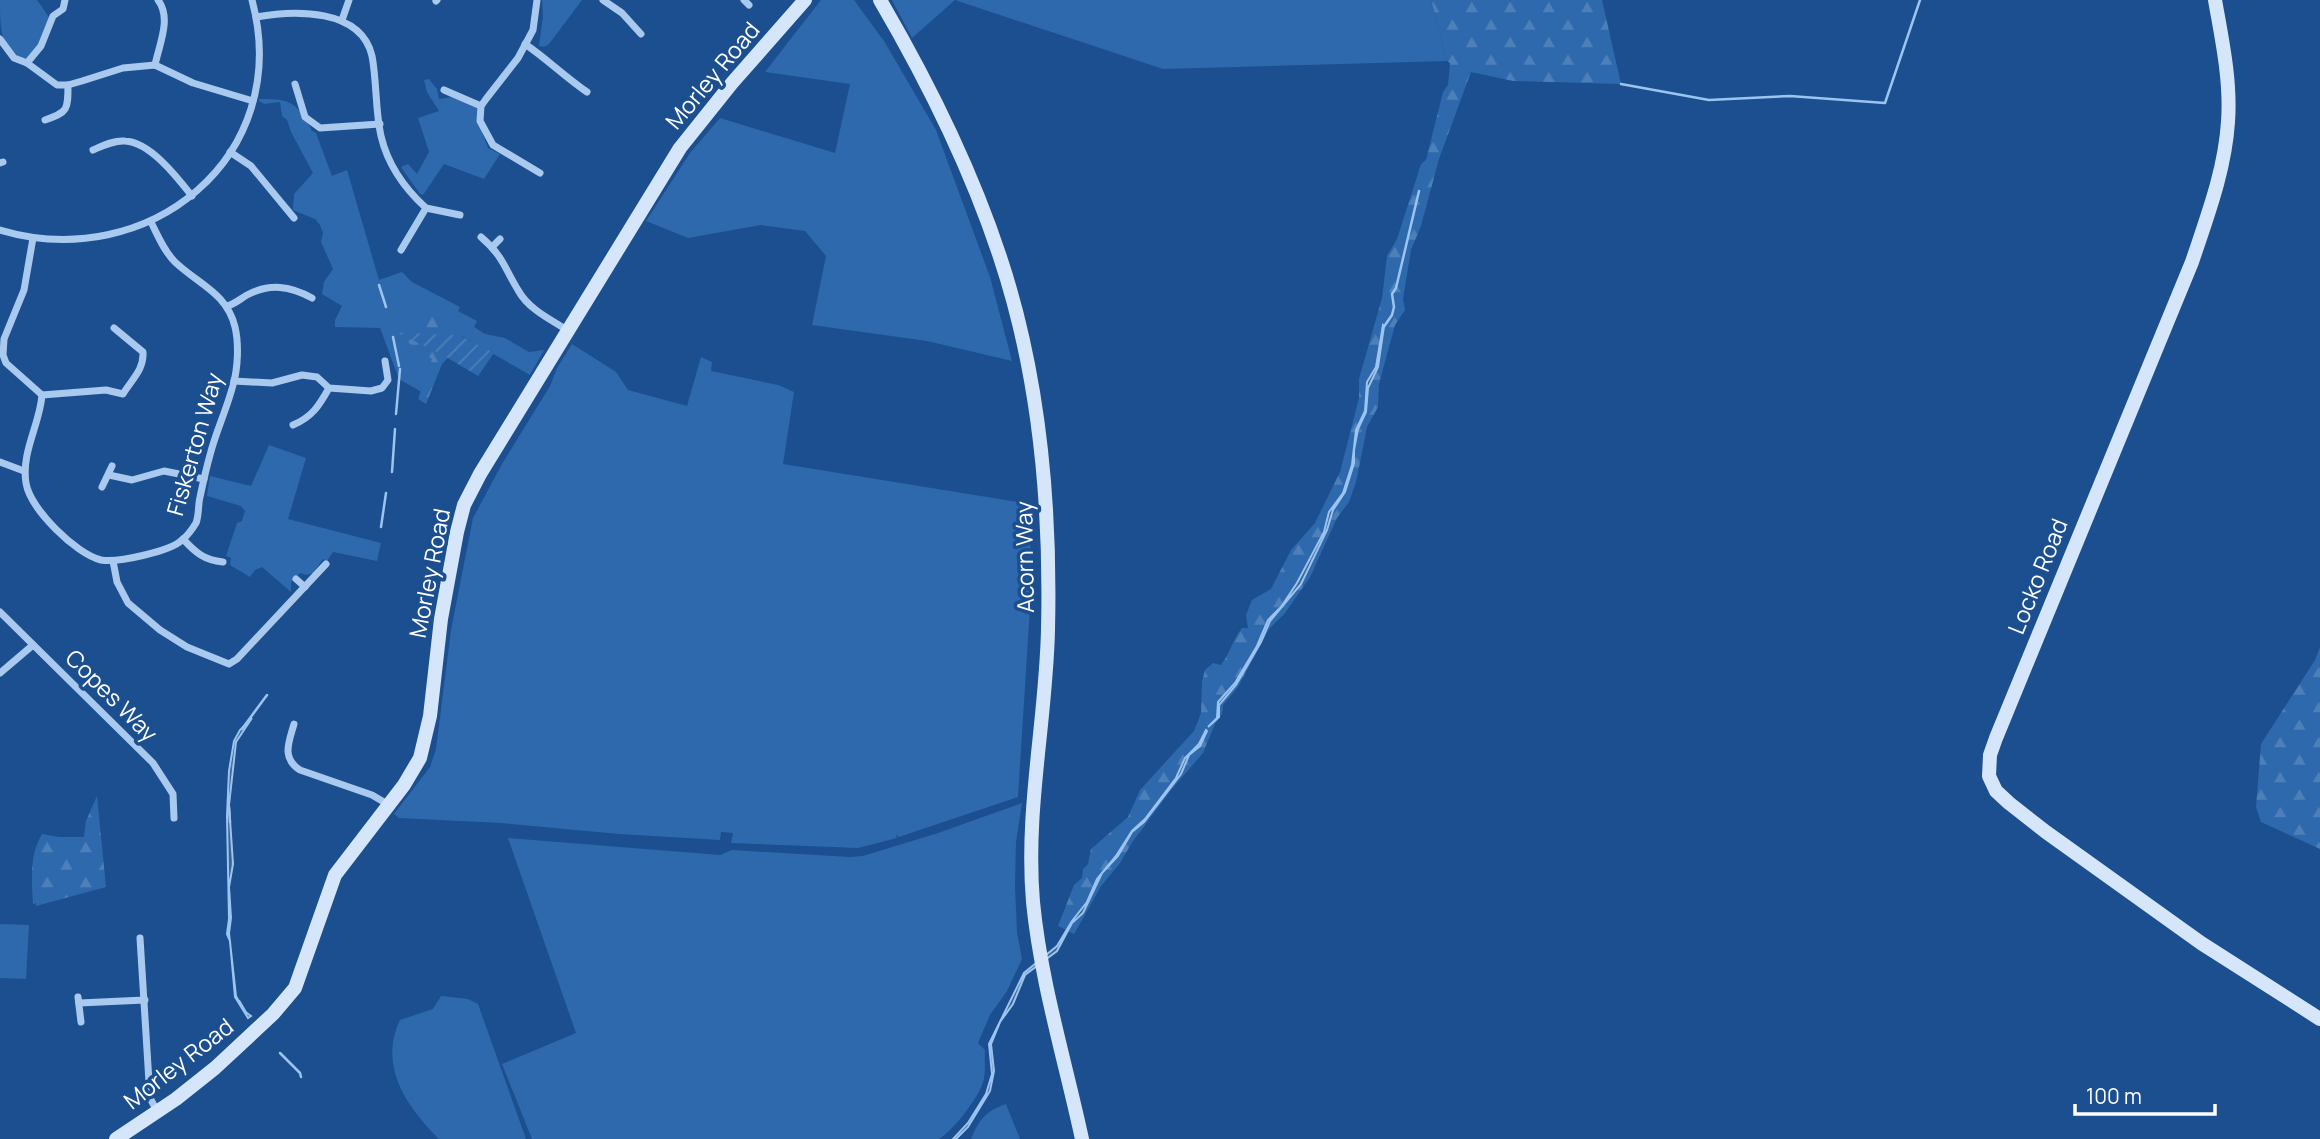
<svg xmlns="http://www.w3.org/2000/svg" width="2320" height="1139" font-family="Manrope,sans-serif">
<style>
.grass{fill:#2e69ad}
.forest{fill:url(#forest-firs)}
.garden{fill:url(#garden-furrows)}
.water{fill:url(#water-ripples);stroke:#9cc4f0;stroke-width:2}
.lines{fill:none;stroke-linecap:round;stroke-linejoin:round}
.stream{stroke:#9cc4f0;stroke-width:2.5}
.street{stroke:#a9c9ee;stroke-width:7}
.secondary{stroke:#d6e6fa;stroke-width:14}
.labels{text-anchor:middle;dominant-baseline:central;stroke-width:7;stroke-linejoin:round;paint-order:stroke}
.street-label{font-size:23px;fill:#fff;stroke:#1b4f8f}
</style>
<defs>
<pattern id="forest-firs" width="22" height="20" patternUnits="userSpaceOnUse" patternTransform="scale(1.75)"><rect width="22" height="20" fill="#2e69ad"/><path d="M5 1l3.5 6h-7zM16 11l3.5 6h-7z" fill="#4d80b9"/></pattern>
<pattern id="garden-furrows" width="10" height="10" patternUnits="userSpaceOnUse" patternTransform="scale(1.75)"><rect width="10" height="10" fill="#2e69ad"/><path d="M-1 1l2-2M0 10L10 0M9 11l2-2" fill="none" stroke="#4d80b9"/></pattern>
<pattern id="water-ripples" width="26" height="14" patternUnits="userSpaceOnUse" patternTransform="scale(1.75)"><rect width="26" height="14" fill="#3c6290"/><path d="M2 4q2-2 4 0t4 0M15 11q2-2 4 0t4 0" fill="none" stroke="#597aa1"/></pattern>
</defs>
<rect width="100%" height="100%" fill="#1b4f8f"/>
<!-- grass -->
<g class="grass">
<path d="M0 0H37L51 20 41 46 27 63C0 50 0 30 0 0Z"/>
<path d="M542 0H582L549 44 544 47 539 46 543 16Z"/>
<path d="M821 0H854L884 41 936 130 990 277 1012 361 927 341 812 325 826 256 805 231 761 225 688 238 646 221 690 153 720 118 835 153 850 84 765 72Z"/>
<path d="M892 0H1431L1447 61 1163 69 955 0 912 38Z"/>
<path d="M429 79 437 89 439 99 452 97 477 108 478 121 488 148 500 154 484 179 444 164 423 195 420 194 401 167 408 164 417 174 429 152 418 118 439 111 427 92 424 80Z"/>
<path d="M259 99C287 99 295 100 309 125 314 133 308 128 316 133L332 176 347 170 379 280 402 272 412 282 460 307 458 311 477 321 474 327 485 334 505 338 529 352 544 350 530 375 462 336 398 333 441 354 425 394 399 379 380 328 335 327V320L342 306 322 294 324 282 333 269 321 242 323 233 320 225 315 219 293 210 294 194 313 173 291 132 287 120 282 116 280 102 264 104 259 101Z"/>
<path d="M572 344 616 372 628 390 687 406 701 357 712 362 711 371 778 385 794 392 783 464 1030 504 1031 592 1018 797 899 837 896 834 897 838 858 848 731 843 733 833 721 832 720 840 619 834 501 823 399 818 394 814 430 767 436 749 451 630 473 518 502 464 550 386 557 368Z"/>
<path d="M269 445 306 458 288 519 381 543 377 561 333 552 327 561 323 559 313 573 307 575 300 573 291 582V592L262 567 255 570 250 577 230 565 231 558 226 556 237 523 242 521 245 511 241 506 207 496 210 476 251 486Z"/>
<path d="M1022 803 1016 842 1015 887 1017 932 1022 959 1007 991 990 1015 978 1043 985 1050C984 1059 986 1069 984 1078 982 1094 953 1131 939 1139H532L502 1064 576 1033 508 838 720 855 732 850 850 857 863 856 938 833Z"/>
<path d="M0 924 29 925 26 979 0 978Z"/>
<path d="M441 996 468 999 478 1004 526 1139H439C407 1107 378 1066 400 1020L433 1009Z"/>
<path d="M1006 1104 1020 1139H971C979 1119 986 1111 1006 1104Z"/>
</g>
<!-- forest -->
<g class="forest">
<path d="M1431 0H1602L1621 84 1513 81 1471 72 1439 159 1421 226 1411 250 1403 299 1405 310 1395 325 1379 384 1378 407 1367 427 1356 482 1349 502 1337 518 1310 577 1285 613 1269 629 1238 687 1223 705 1222 714 1215 724 1203 753 1171 790 1133 841 1120 863 1101 886 1074 934 1058 926 1074 885 1082 878 1083 869 1088 864 1091 849 1128 817 1140 790 1194 731 1201 713 1202 681 1205 670 1213 663 1221 665C1230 653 1233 639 1242 628H1248L1246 615 1252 600 1271 589 1291 550 1315 523 1340 472 1359 398V379L1382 298 1387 256 1397 239 1421 164 1426 160 1443 92 1448 85 1450 63 1447 61Z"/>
<path d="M435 310 465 325 460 345 442 364 426 404 418 399 432 359 409 343 401 331 409 316Z"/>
<path d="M2320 647V849L2261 822 2256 807 2261 744 2315 660Z"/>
<path d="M97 796 106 887 36 906V903L33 904C32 879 29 856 42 834L59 837H84L86 821Z"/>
</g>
<!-- garden -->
<path class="garden" d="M395 332 461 336 494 353 478 376 441 354Z"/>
<!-- water -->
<g class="water">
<path d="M1383 325 1384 326 1378 367 1368 388 1366 412 1358 429 1354 450V463L1345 492 1333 510 1327 530 1301 584 1270 621 1261 642 1236 685 1219 705V717L1208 727 1217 718 1218 702 1235 683 1257 646 1268 620 1281 607 1297 583 1324 532 1329 512 1343 493 1352 465 1356 430 1365 411 1367 382 1376 367Z"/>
<path d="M252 718 236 742 229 805 233 864 229 887 231 918 229 933 236 996 244 1011 251 1016 248 1018 235 997 230 941 227 934 229 919 227 816 229 771 234 741 240 730Z"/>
<path d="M1206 730 1207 731 1200 746 1189 755 1181 774 1144 822 1132 832 1118 856 1102 873 1083 913 1072 923 1057 951 1025 975 1013 1004 1000 1022 991 1044 994 1071 990 1091 968 1127 956 1139H953L968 1123 986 1094 992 1074 989 1044 1024 973 1057 946 1072 921 1087 902 1097 879 1116 856 1132 831 1145 819 1176 778 1185 758 1199 744Z"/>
</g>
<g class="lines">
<!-- stream -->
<g class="stream">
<path d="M1621 84 1709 100 1790 96 1885 103 1920 0"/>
<path d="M379 285 386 307"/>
<path d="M1383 328 1392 315 1394 307 1392 294 1396 288 1419 191"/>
<path d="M393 337 399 366"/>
<path d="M396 414 400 369"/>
<path d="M392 472 395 429"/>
<path d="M381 527 386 493"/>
<path d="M242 729 267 695"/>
<path d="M229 807 230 822"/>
<path d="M239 1001 246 1013"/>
<path d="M280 1053 300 1073 301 1077"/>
</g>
<!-- street -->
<g class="street">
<path d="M537 0 533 30 518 58 486 99 481 106 480 121 493 145 540 173"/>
<path d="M603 0 622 13 641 34"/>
<path d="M744 0 749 5"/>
<path d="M436 1 437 0"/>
<path d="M256 17C294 10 361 8 372 56 377 82 375 110 381 136 388 166 404 188 426 208L401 250"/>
<path d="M342 20 349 0"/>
<path d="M0 39 14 58 27 63 57 85H68L82 81 123 68 155 65 193 83 253 101"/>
<path d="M525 44C547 59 565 77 587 92"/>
<path d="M27 63 41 46 53 16 63 9 65 0"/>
<path d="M155 65C159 45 172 18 158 0"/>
<path d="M295 84 305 117 320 128 380 124"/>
<path d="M444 90 481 106"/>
<path d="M45 120C68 112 68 110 68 85"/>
<path d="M93 150C102 146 114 140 125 141 150 142 177 177 192 196"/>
<path d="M230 152 251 166 294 218"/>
<path d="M0 163 3 162"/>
<path d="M426 208 460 215"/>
<path d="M0 230C148 274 294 157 252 0"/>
<path d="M481 237C503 256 504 267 518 290 528 309 551 320 569 331"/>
<path d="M33 238 24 290 4 339 3 355 6 363 42 395 106 390 123 394C132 379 144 370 143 352L114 328"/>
<path d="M492 247 500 239"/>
<path d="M227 306C235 304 240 299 247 295 270 283 290 286 312 298"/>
<path d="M234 381 272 383 302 375 317 377 329 388 371 391 382 388 388 380 385 361"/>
<path d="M42 395C40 424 21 452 26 483 30 509 76 554 101 560 118 563 171 551 182 540 187 536 193 528 196 523 199 516 198 505 200 497 203 483 206 469 210 455 216 431 227 409 233 385 238 368 239 344 235 327 227 293 198 284 175 262 164 251 158 236 151 222"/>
<path d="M293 425C312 417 319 406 329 388"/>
<path d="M0 462 24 471"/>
<path d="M109 475 132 480 164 471 204 479"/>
<path d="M102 487 112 466"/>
<path d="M183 539C196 553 204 560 223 562"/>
<path d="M113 561 117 582 128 603 160 630 187 647 229 664 237 659 326 564"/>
<path d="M296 579 305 587"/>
<path d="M0 612 153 763 173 794 174 818"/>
<path d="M0 673 33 645"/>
<path d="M294 724C289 742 281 758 300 770L372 795 389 805"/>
<path d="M140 938 150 1098 157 1111"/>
<path d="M78 997 81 1022"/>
<path d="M79 1003 145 1000"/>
</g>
<!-- secondary -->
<g class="secondary">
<path d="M880 0C928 82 970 166 1000 257 1040 377 1051 505 1048 630 1046 721 1025 811 1033 902 1041 983 1065 1060 1082 1139"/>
<path d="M2215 0C2222 40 2231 81 2228 122 2225 170 2207 217 2192 262L1996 738 1990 755 1989 776 1996 791 2009 803 2046 832 2201 943 2320 1019"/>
<path d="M116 1139 176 1099 215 1068 273 1014 295 988 335 875 404 785 420 758 430 716 441 619 457 532 464 505 480 474 680 148 732 83 805 0"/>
</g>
</g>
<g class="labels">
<!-- street labels -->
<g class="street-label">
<text transform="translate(712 75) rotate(-50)">Morley Road</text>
<text transform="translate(194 444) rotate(-74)">Fiskerton Way</text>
<text transform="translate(1024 557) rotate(-91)">Acorn Way</text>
<text transform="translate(429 573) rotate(-79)">Morley Road</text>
<text transform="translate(2037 576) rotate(-68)">Locko Road</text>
<text transform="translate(112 695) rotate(45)">Copes Way</text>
<text transform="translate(178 1063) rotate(-38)">Morley Road</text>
</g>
</g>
<!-- scale -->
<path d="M2075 1104v10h140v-10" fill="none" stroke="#ffffff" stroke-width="3.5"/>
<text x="2086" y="1104" font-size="21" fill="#ffffff" stroke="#1b4f8f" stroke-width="5" paint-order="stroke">100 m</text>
</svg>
